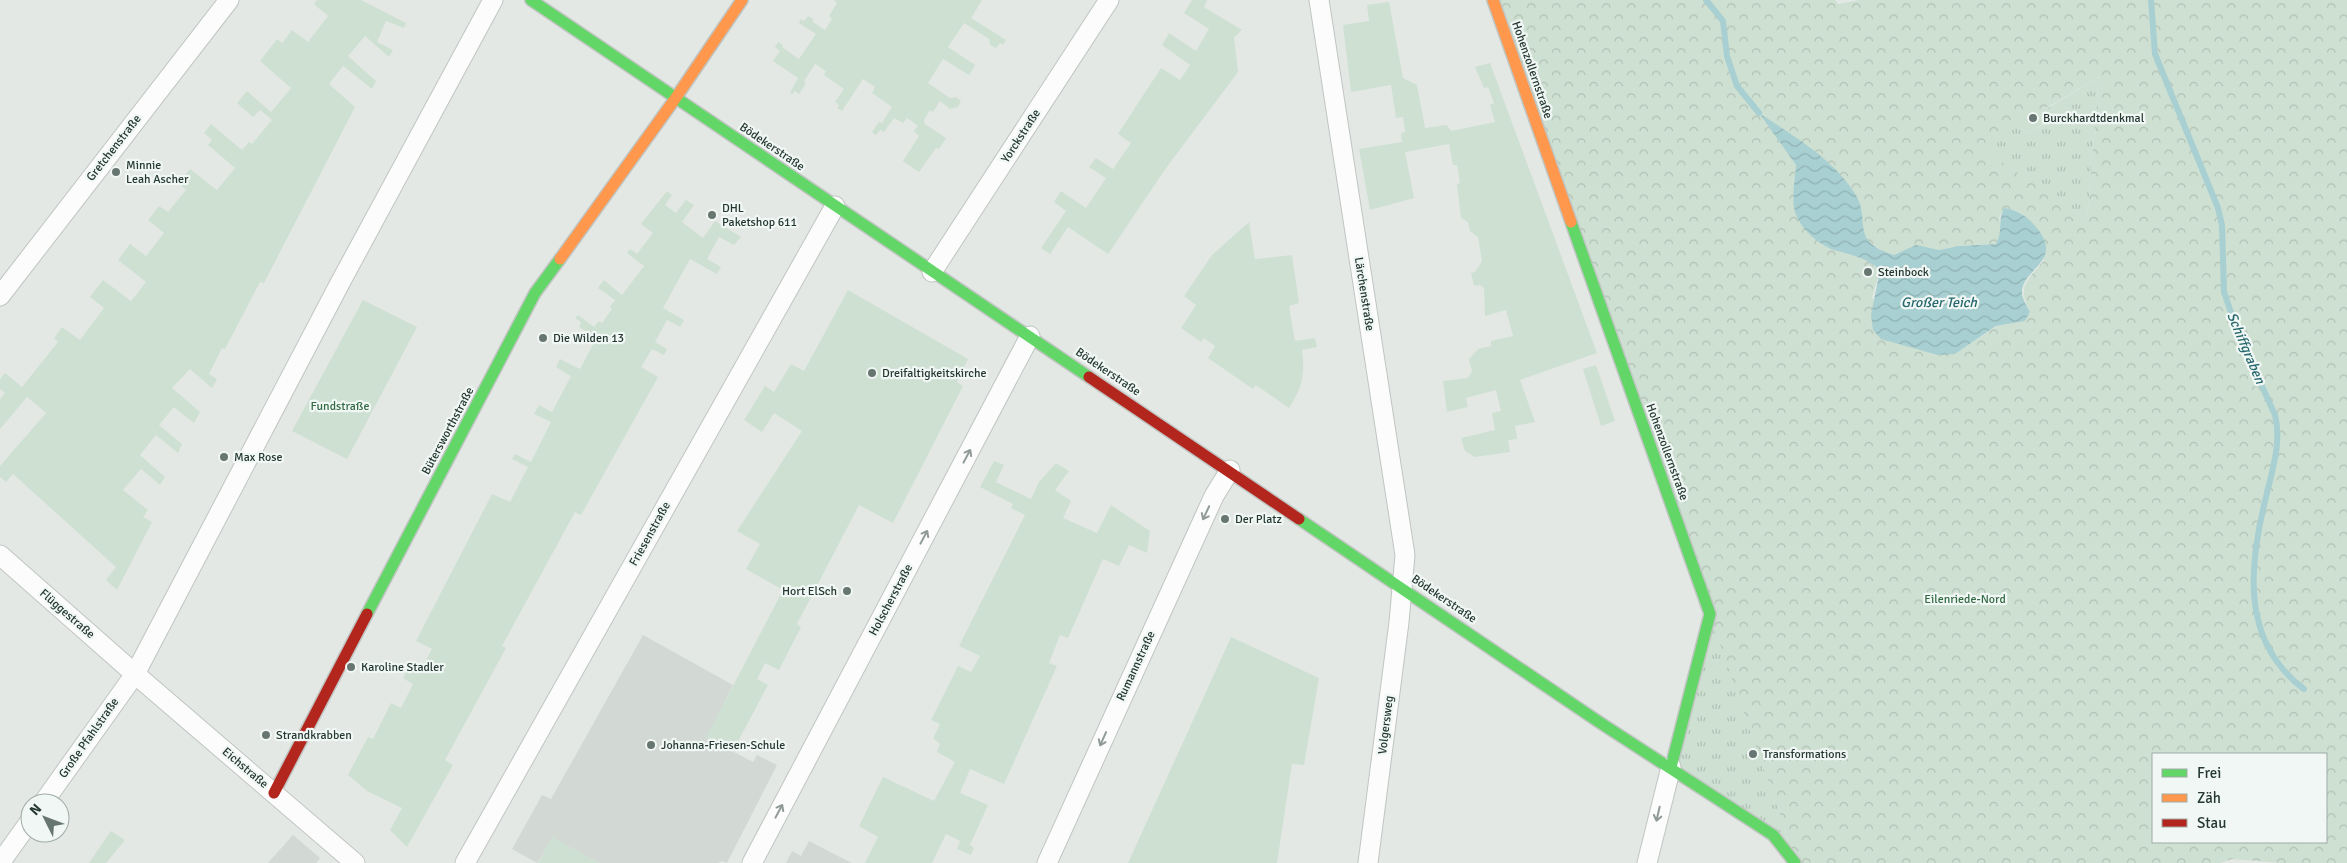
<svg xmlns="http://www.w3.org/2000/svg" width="2347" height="863" font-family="Signika,sans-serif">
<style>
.built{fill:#d2d9d5}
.grass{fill:url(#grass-tufts)}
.forest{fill:url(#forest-crowns);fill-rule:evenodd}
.green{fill:#cee0d2}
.water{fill:url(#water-waves)}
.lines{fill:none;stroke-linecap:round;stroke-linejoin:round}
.stream{stroke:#a8cfd1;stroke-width:6}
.street-casing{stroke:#c0c5c2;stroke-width:21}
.fast-casing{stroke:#c0c5c2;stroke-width:14}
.slow-casing{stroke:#c0c5c2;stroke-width:14}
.jam-casing{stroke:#c0c5c2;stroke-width:14}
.street{stroke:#fbfcfb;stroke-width:19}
.fast{stroke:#63d668;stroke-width:11}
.slow{stroke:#ff974d;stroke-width:11}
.jam{stroke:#b3261e;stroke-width:11}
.oneway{stroke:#909a96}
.poi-dot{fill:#677670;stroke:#f1f7f4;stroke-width:2}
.labels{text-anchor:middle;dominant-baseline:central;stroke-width:4.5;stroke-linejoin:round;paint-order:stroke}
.street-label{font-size:12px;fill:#243831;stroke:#f1f7f4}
.poi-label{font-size:12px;fill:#243831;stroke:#f1f7f4;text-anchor:start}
.park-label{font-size:12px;fill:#336a44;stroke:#f1f7f4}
.water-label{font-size:14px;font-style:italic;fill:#25676d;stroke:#f1f7f4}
</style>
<defs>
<pattern id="grass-tufts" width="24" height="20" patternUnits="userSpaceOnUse" patternTransform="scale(1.25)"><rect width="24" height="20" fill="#cee0d2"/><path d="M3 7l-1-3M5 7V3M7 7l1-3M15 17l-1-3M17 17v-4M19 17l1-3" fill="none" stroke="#b1c1b5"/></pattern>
<pattern id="forest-crowns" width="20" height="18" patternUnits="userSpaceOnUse" patternTransform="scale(1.25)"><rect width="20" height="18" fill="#cee0d2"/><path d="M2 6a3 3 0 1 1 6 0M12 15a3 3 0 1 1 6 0" fill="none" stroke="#b1c1b5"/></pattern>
<pattern id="water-waves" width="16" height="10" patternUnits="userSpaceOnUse" patternTransform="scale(1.25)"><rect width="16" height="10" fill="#a8cfd1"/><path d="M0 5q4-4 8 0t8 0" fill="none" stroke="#90b2b4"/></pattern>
</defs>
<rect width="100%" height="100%" fill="#e3e8e5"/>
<!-- built -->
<g class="built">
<path d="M643 635 733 685 707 738 753 762 757 755 777 765 727 863 721 861 719 863H599L553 838 537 863 512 849 542 795 551 799Z"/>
<path d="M293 835 320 858 316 863H268Z"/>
<path d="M809 841 836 855 852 863H786L792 851 801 856Z"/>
</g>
<!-- grass -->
<g class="grass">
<path d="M2099 77 2087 220 1980 148 2020 124 2026 134 2051 120 2046 109Z"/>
<path d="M1710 614 1797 863 1671 767Z"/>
</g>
<!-- forest -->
<path class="forest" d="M1493 0H1835L1838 4 1860 0H2347V863H2281L2232 859 2220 863H1797ZM2099 77 2087 220 1981 148 2020 124 2026 134 2051 119 2046 108ZM1760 114 1803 143 1843 178 1861 208 1863 233 1868 241 1884 252 1894 255 1916 246 1939 250 1959 246 1996 244 2002 231 1999 218 2004 208C2035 211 2036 235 2044 260 2028 281 2016 285 2030 312L2025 321 1997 326 1955 354 1872 298 1880 270C1868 259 1853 255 1837 251 1821 246 1801 229 1796 212 1791 198 1795 180 1796 165ZM2153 754H2326V842H2153Z"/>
<!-- green -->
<g class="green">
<path d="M317 0H361L406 23 404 28 386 21 377 42 393 50 389 57 365 36 348 56 376 81 372 89 343 66 329 84 355 107 264 283 260 282 225 349 222 348 209 374 217 379 212 388 190 369 172 388 200 412 194 423 174 407 159 425 182 444 178 453 156 435 140 455 165 477 160 485 141 469 123 490 148 510 143 517 152 522 117 590 106 580 116 567 13 474 6 482 0 477V466L46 413 27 397 0 429V399L5 393 0 389V379L5 373 22 387 58 342 54 338 62 327 80 340 104 308 90 297 103 280 131 301 146 282 118 260 130 244 146 256 164 233 148 220 159 206 168 212 186 190 178 183 190 169 217 190 235 168 208 145 212 140 204 133 211 124 242 150 249 142 252 144 272 120 260 110 253 117 237 103 247 91 271 112 291 88 260 61 277 39 282 43 292 30 308 42 328 16 314 4Z"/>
<path d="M834 0H982L971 18 1006 40 1003 45 1000 43 996 48 990 45 989 39 964 23 948 47 975 65 969 75 943 59 928 83 950 98 956 97 961 101 958 107 950 109 940 101 933 112 930 110 924 120 925 124 946 138 939 149 936 148 919 172 903 161 919 136 914 131 918 126 907 118 903 123 894 118 884 132 880 130 876 135 872 132 879 122 882 123 892 107 872 93 875 87 863 79 842 111 837 108 839 105 835 102 844 89 824 75 826 71 815 64 804 81 806 83 799 94 795 91 792 94 790 93 798 78 773 61 780 51 775 47 778 42 783 45 782 47 799 59 816 34 799 23 801 19 804 21 808 16 813 19V22L825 30 832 19 829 16 837 3Z"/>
<path d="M1192 0H1207L1204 7 1242 30 1234 37 1238 72 1166 168 1108 254 1068 227 1050 254 1041 248 1066 211 1054 202 1061 191 1086 208 1106 178 1089 167 1096 158 1113 169 1131 143 1118 134 1161 68 1180 80 1190 65 1162 45 1169 33 1196 51 1209 29 1184 13Z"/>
<path d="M1389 2 1403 78 1417 85 1425 128 1447 125 1451 131 1495 122 1490 105 1494 103 1488 87 1484 88 1475 67 1490 63 1597 353 1520 380 1535 422 1515 426 1517 439 1508 440 1510 452 1475 457 1465 451 1461 438 1495 430 1492 413 1501 411 1496 390 1466 398 1468 407 1447 412 1443 381 1468 378 1472 371 1469 359 1478 349 1491 346V341L1513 336 1506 310 1485 316 1484 288 1480 285 1474 286 1471 273 1475 272 1482 261 1478 237 1470 231 1468 222 1461 218 1457 184 1460 183 1457 165H1453L1449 144 1405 152 1414 198 1370 210 1359 149 1402 142 1401 133 1405 132 1403 117 1396 118 1391 85 1351 92 1343 25 1369 21 1367 5Z"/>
<path d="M667 191 672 195 665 205 676 213 686 200 694 205 682 222 703 238 715 221 741 237 734 245 719 237 707 259 721 267 717 274 690 259 663 308 684 320 680 327 667 320 655 342 667 349 664 355 652 349 641 367 658 377 581 515 575 512 502 646 506 648 445 760 453 765 407 847 390 830 402 808 367 791 348 775 368 737 373 739 391 703 401 708 413 684 403 678 410 665 421 670 432 649 416 641 492 494 510 502 528 467 512 459 515 454 531 462 551 422 534 414 539 405 552 412 571 376 556 367 560 359 580 369 597 337 579 327 581 322 575 318 578 315 594 327 599 321 602 323 612 309 610 307 615 300 598 288 604 280 622 295 644 266 627 253 630 249 637 254 653 233 641 224Z"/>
<path d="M1249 222 1255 259 1292 255 1299 303 1289 306 1295 341 1315 338 1317 347 1302 350C1305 375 1303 386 1289 408L1256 385 1253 389 1208 358 1215 346 1204 338 1201 342 1181 328 1196 305 1184 296 1212 255Z"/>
<path d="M848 290 968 359 957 382 963 386 893 523 859 505 797 624 801 627 779 670 765 663 757 679 768 685 733 751 706 738 783 590 746 569 760 544 737 531 802 431 774 413 762 432 744 420 765 386 774 392 791 364 804 371Z"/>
<path d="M363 300 417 327 347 459 292 431Z"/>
<path d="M1596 365 1615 421 1601 426 1583 369Z"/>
<path d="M994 461 1004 465 996 482 1031 499 1039 482 1056 463 1069 471 1055 490 1071 501 1063 518 1097 533 1111 505 1150 531 1147 553 1129 545 1119 566 1103 559 1068 638 1060 635 1049 663 1057 666 1004 784 970 769 960 793 988 805 970 845 974 848 971 855 957 849 960 841 946 834 932 863H865L878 837 859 826 883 777 934 801 955 762 937 752 940 744 933 738 940 724 931 720 958 666 971 672 980 656 959 646 1025 515 1011 508 1013 504 980 487Z"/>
<path d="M1231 637 1319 678 1304 765 1292 764 1277 863H1128Z"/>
<path d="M111 831 125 840 106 863H89Z"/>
<path d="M552 837 599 863H538Z"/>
</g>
<!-- water -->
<path class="water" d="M1759 113C1792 135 1832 158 1854 192 1873 220 1847 240 1894 255L1916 245 1939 250 1959 246 1996 244C2004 228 1997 222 2004 208 2018 210 2027 216 2036 227 2064 261 2025 267 2022 290 2021 298 2027 306 2030 312L2025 321 1996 326 1955 354 1938 355 1881 339 1873 330 1871 315 1880 270C1868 259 1853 255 1837 251 1820 246 1801 230 1795 212 1791 197 1795 180 1796 165Z"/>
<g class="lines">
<!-- stream -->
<g class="stream">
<path d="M1706 0 1723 21 1727 56 1737 86 1759 113"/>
<path d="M2151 0 2155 54 2218 208 2222 225 2224 292 2238 333 2275 415C2282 443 2272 470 2266 497 2249 565 2240 641 2304 689"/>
</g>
<defs>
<g id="street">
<path d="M1319 0 1405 555 1399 622 1368 863"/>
<path d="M932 272 1109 0"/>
<path d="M0 296 229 0"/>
<path d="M0 555 135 674 355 863"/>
<path d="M43 803 135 674 340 283 493 0"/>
<path d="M0 863 30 821"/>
<path d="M465 863 835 206"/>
<path d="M752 863 1030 336"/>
<path d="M1047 863 1214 496 1230 470"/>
<path d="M1647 863 1671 767"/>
</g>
<g id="fast">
<path d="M531 0 1089 377"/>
<path d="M1571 222 1710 614 1671 767"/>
<path d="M1299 519 1599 722 1773 835 1795 863"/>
<path d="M367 614 535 293 560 259"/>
</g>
<g id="slow">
<path d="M1493 0 1571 222"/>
<path d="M560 259 675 99 742 0"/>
</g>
<g id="jam">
<path d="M1089 377 1299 519"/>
<path d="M274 793 367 614"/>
</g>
</defs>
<!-- street casing -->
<use href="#street" class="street-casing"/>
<!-- fast casing -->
<use href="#fast" class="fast-casing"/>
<!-- slow casing -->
<use href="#slow" class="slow-casing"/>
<!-- jam casing -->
<use href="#jam" class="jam-casing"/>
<!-- street -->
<use href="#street" class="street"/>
<!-- fast -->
<use href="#fast" class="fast"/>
<!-- slow -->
<use href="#slow" class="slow"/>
<!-- jam -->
<use href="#jam" class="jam"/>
</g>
<!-- one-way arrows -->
<defs><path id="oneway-shaft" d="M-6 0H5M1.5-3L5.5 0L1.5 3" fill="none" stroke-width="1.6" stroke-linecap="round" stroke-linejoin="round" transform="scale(1.25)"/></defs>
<g class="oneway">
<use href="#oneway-shaft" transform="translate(967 456) rotate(-62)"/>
<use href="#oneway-shaft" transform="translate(1206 513) rotate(115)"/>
<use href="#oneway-shaft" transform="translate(924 537) rotate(-62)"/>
<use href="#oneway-shaft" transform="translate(1103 739) rotate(114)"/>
<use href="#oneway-shaft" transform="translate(779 811) rotate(-62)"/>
<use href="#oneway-shaft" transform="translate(1658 814) rotate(103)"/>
</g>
<!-- markers -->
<g class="poi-dot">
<circle cx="2033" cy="118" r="5"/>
<circle cx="116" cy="172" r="5"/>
<circle cx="712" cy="215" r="5"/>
<circle cx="1868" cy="272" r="5"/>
<circle cx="543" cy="338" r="5"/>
<circle cx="872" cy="373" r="5"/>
<circle cx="224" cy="457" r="5"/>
<circle cx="1225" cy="519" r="5"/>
<circle cx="847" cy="591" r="5"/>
<circle cx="351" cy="667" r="5"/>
<circle cx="266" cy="735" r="5"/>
<circle cx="651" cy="745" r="5"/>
<circle cx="1753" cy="754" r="5"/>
</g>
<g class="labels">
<!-- street labels -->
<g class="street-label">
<text transform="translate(1532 70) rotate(71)">Hohenzollernstraße</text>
<text transform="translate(1021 136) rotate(-57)">Yorckstraße</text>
<text transform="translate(772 147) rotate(34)">Bödekerstraße</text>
<text transform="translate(114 148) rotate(-52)">Gretchenstraße</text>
<text transform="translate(1364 294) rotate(81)">Lärchenstraße</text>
<text transform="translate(1108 372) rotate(34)">Bödekerstraße</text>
<text transform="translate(448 431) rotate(-62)">Bütersworthstraße</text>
<text transform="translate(1667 452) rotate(70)">Hohenzollernstraße</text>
<text transform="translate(650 534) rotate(-61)">Friesenstraße</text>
<text transform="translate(1444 599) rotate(34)">Bödekerstraße</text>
<text transform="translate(891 600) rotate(-62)">Holscherstraße</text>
<text transform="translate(67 614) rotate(41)">Flüggestraße</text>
<text transform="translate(1136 666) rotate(-65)">Rumannstraße</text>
<text transform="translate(1386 725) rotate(-83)">Volgersweg</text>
<text transform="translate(89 738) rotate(-55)">Große Pfahlstraße</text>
<text transform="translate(245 768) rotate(40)">Eichstraße</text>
</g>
<!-- poi labels -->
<g class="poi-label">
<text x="2043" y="118">Burckhardtdenkmal</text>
<text x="126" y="165">Minnie<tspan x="126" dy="14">Leah Ascher</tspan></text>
<text x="722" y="208">DHL<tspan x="722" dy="14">Paketshop 611</tspan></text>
<text x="1878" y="272">Steinbock</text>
<text x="553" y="338">Die Wilden 13</text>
<text x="882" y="373">Dreifaltigkeitskirche</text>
<text x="234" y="457">Max Rose</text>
<text x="1235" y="519">Der Platz</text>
<text x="837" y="591" text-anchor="end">Hort ElSch</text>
<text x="361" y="667">Karoline Stadler</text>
<text x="276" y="735">Strandkrabben</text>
<text x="661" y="745">Johanna-Friesen-Schule</text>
<text x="1763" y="754">Transformations</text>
</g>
<!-- park labels -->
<g class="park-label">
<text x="340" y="406">Fundstraße</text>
<text x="1965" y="599">Eilenriede-Nord</text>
</g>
<!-- water labels -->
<g class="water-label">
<text x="1939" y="302">Großer Teich</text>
<text transform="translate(2246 348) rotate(67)">Schiffgraben</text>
</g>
</g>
<!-- legend -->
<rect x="2152" y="753" width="175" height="90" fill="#f1f7f4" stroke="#9faba6"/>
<rect x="2162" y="769" width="25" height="8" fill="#63d668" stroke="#9faba6"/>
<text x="2197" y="778" font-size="15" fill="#243831">Frei</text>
<rect x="2162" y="794" width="25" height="8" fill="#ff974d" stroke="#9faba6"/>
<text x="2197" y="803" font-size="15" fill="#243831">Zäh</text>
<rect x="2162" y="819" width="25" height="8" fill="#b3261e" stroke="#9faba6"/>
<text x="2197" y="828" font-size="15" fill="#243831">Stau</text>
<!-- north arrow -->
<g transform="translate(45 818) rotate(312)"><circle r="24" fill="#f1f7f4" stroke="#9faba6"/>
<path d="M0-4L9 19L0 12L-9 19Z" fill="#677670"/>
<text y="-8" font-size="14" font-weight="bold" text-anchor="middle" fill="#243831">N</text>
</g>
</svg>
